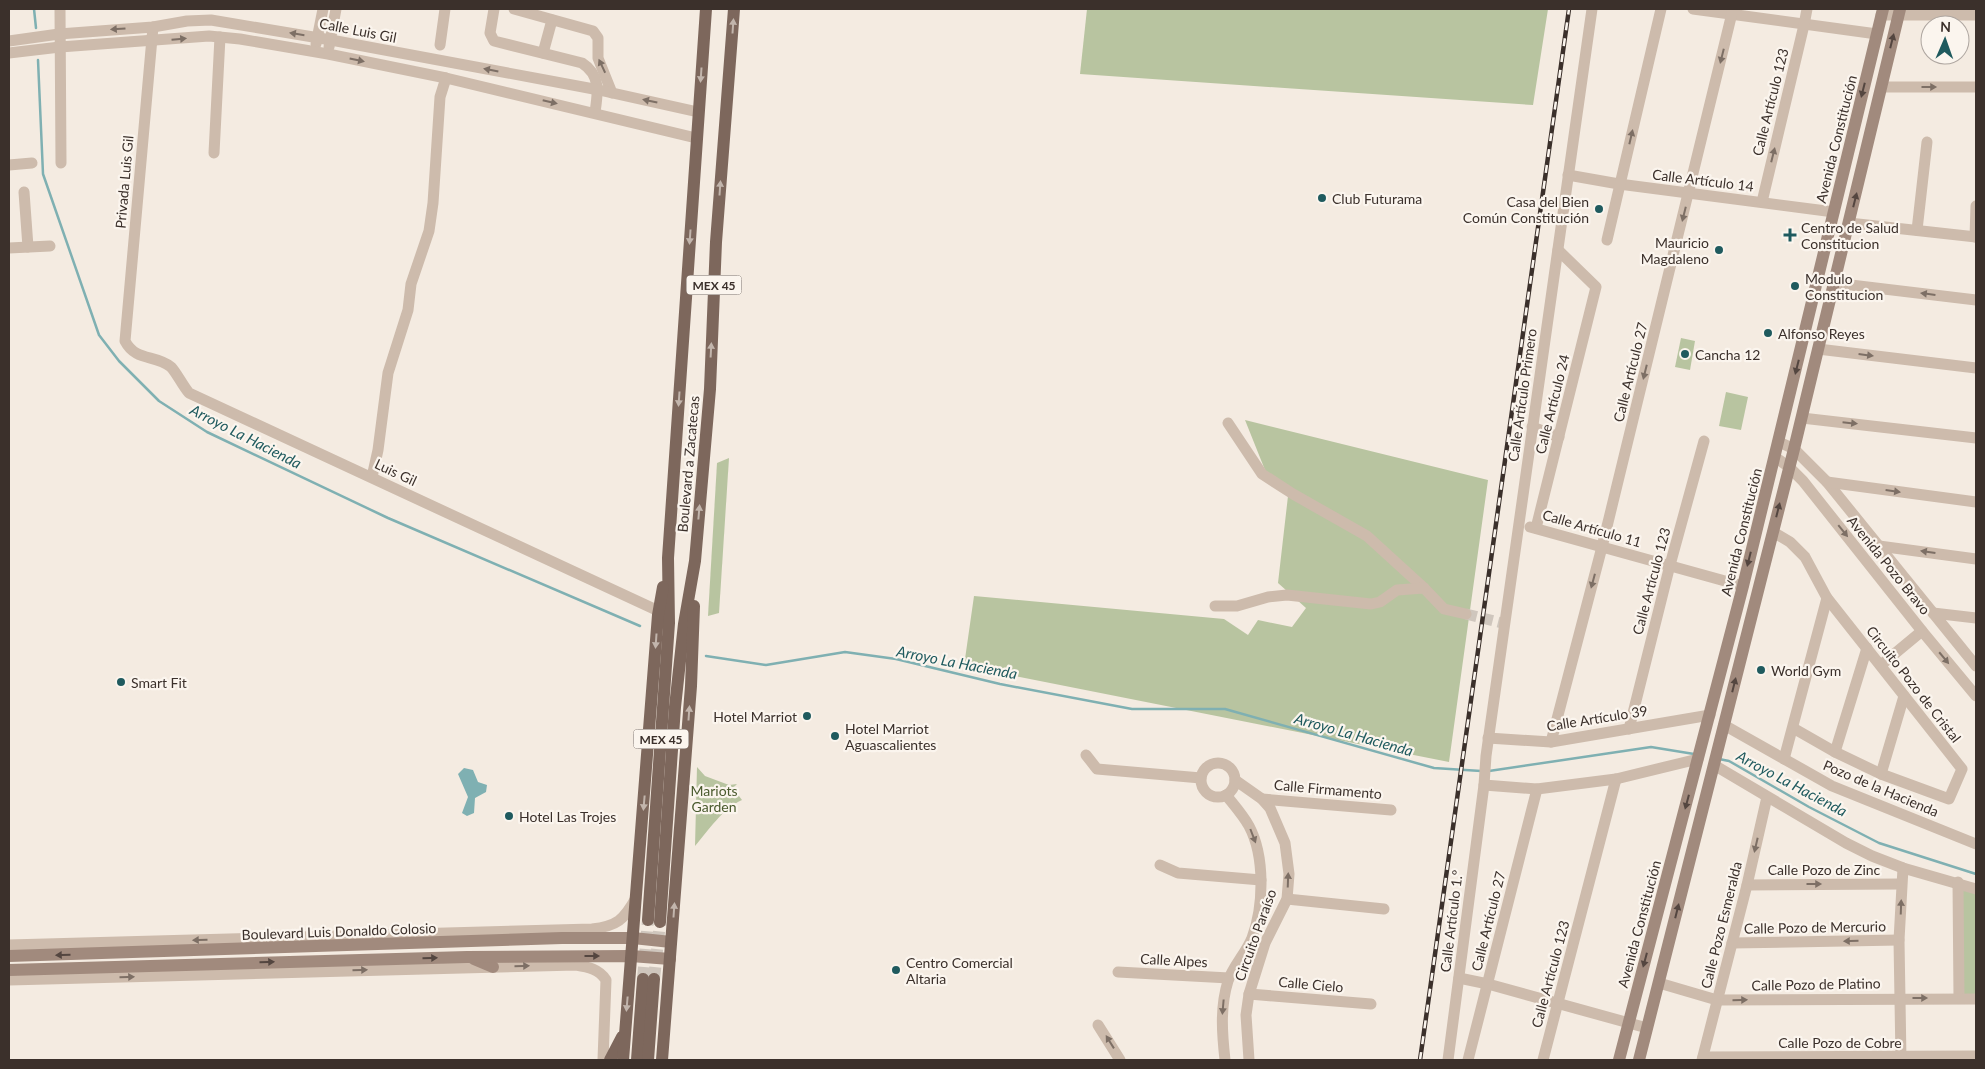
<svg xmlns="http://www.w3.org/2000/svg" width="1985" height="1069" font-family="Lato,sans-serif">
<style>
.green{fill:#b8c4a0}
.water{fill:#7fb0b2}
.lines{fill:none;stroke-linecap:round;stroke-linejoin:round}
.stream{stroke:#7fb0b2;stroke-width:2.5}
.street-tunnel{stroke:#cfc6bd;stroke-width:11;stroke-dasharray:11 5.5;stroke-linecap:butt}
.primary-tunnel{stroke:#cfc6bd;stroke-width:12;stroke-dasharray:12 6;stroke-linecap:butt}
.street{stroke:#cdbbac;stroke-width:11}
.secondary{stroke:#a18a7d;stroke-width:12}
.primary{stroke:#7d675c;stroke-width:12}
.rail-casing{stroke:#3b302b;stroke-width:4.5}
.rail{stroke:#fbf5ee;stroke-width:2.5;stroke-dasharray:8;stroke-linecap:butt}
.oneway{fill:#c2b5ac}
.oneway2{fill:#7d6f65}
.oneway3{fill:#544640}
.poi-dot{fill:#1f5a5e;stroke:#fbf5ee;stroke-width:2}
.labels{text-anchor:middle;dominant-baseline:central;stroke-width:4.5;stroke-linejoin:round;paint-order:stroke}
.shield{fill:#fbf5ee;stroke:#756b66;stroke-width:1}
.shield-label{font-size:12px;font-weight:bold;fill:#3b302b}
.street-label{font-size:14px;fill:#3b302b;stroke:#fbf5ee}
.poi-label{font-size:14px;fill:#3b302b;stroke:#fbf5ee;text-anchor:start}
.park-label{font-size:14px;fill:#4a5a2e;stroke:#fbf5ee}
.water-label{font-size:15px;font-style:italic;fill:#1f5a5e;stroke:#fbf5ee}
</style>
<rect width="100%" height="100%" fill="#f4ebe1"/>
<!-- green -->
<g class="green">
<path d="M1087 9H1548L1533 105 1080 74Z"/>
<path d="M1681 338 1695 341 1690 370 1675 367Z"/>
<path d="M1726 392 1748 397 1741 430 1719 426Z"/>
<path d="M1245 420 1488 480 1449 762 964 666 974 596 1224 619 1248 635 1258 620 1292 627 1306 608 1278 583 1288 496 1265 470Z"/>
<path d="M729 458 719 613 708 616 717 463Z"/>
<path d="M697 767 705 776 729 785 737 784 733 788 742 800C722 809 709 830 695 846Z"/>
<path d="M1958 883 1976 890V998H1960Z"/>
</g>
<!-- water -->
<path class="water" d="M464 768 473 770 478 782 487 785 486 792 475 798 474 813 467 816 462 813 468 797 458 774Z"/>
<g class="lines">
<!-- stream -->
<g class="stream">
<path d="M34 9 36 28"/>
<path d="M38 60 43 174 99 335 119 361 159 401 207 432 388 518 640 626"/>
<path d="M706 656 766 665 845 652 896 659 1000 684 1132 709H1225L1434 768 1481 771"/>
<path d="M1719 759 1729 761 1809 807 1879 843 1976 874"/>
<path d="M1489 771 1651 747 1694 754"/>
</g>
<!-- street-tunnel -->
<path class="street-tunnel" d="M1466 614 1502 623"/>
<!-- primary-tunnel -->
<g class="primary-tunnel">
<path d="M643 979 648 920"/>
<path d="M654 979 660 922"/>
</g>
<!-- street -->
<g class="street">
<path d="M60 9 61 163"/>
<path d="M494 9 490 33 494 41 582 63C601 75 598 93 595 112"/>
<path d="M514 9 593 31 598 38V58L612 93"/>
<path d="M1693 9 1877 34"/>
<path d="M1881 15H1976"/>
<path d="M153 27 125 341C136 362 155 354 171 367 176 372 183 386 189 393L665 614"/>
<path d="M9 41 59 34 153 27 187 21 211 20 331 40 599 90 698 112"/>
<path d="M316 44 323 9"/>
<path d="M440 45 445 9"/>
<path d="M329 47 336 9"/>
<path d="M9 53 60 47 209 36 240 39 328 54 446 78 696 138"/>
<path d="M543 53 552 20"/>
<path d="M1882 87H1976"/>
<path d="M214 153 220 37"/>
<path d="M9 165 32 163"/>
<path d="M1568 175 1619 184 1834 212"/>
<path d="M24 192 28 247"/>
<path d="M1762 202 1804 25 1807 9"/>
<path d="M1849 223 1976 237"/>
<path d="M1917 230 1927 142"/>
<path d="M1975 237 1976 206"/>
<path d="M1607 240 1661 9"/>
<path d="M9 248 50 246"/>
<path d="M1834 283 1976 300"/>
<path d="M1818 349 1976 368"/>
<path d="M1802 418 1976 438"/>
<path d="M1228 423 1262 474 1293 494 1367 536 1424 588 1444 609 1466 614"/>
<path d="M1532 427 1559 437"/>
<path d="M1779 442 1794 449 1827 482 1976 666"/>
<path d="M1775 457 1789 467 1803 481 1922 631 1976 696"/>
<path d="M372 477 378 450 388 373 408 310 411 284 429 231 433 203 440 97 446 78"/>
<path d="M1827 482 1976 502"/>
<path d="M1530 527 1743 586"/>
<path d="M1536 528 1596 287 1558 250"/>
<path d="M1773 532 1790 542 1805 557 1827 598 1962 769 1949 799 1881 774 1835 752 1793 728"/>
<path d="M1879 546 1976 559"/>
<path d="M1215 606H1237L1268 597 1287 595 1371 604 1380 602 1397 590 1424 588"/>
<path d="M1933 613 1976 618"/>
<path d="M1881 665 1922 631"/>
<path d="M1724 725 1832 786 1976 844"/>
<path d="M1629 729 1670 565 1704 441"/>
<path d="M1488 738 1551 742 1710 715"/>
<path d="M1551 742 1602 547 1733 9"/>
<path d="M1835 752 1867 648"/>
<path d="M1086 755 1097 769 1201 778"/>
<path d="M1784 759 1827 598"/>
<circle cx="1218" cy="780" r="17"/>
<path d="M1714 765 1846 843 1872 856 1903 868 1976 889"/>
<path d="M1881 774 1904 696"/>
<path d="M1235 780 1262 799 1270 808 1285 843 1289 874 1287 899 1265 943 1249 994 1246 1015 1249 1060"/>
<path d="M1484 785 1537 789 1616 779 1698 759"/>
<path d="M1262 799 1391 810"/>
<path d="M1160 865 1178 873 1261 880"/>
<path d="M1958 882 1959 998"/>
<path d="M1747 885 1901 884"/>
<path d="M1287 899 1384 909"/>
<path d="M1732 943 1899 940"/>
<path d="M9 945 592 929C617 926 624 920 636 898"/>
<path d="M1118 972 1229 978"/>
<path d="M1459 978 1488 984 1647 1028"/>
<path d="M9 980 576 965C588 967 599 969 606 980L603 1060"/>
<path d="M1659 983 1717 1000 1976 999"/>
<path d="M1249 994 1371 1004"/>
<path d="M1098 1025 1120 1060"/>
<path d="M1703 1057 1976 1056"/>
<path d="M1225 1060C1222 1033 1220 1007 1228 981 1233 966 1246 953 1252 938 1264 906 1265 856 1249 826 1243 815 1234 805 1226 795"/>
<path d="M1448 1060 1484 785 1486 756 1592 9"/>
<path d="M1468 1060 1537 789"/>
<path d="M1543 1060 1616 779"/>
<path d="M1702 1060 1747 885 1767 797"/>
<path d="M1901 1060 1899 940 1903 868"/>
</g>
<!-- secondary -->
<g class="secondary">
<path d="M9 956 562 938H633L671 942"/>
<path d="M474 959 493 967"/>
<path d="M9 970 467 957 631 956 670 959"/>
<path d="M1619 1060 1743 586 1883 9"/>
<path d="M1639 1060 1794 449 1900 9"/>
</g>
<!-- primary -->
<g class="primary">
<path d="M648 920 669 623 668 558 706 9"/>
<path d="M660 922 675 707 684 624 695 561 710 389 716 242 734 9"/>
<path d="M610 1060 622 1037"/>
<path d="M623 1060 658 615 663 587"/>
<path d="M637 1060 643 979"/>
<path d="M648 1060 654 979"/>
<path d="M662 1060 691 686 694 606"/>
</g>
<defs>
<path id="rail" d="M1420 1060 1569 9"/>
</defs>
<!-- rail casing -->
<use href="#rail" class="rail-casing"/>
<!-- rail -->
<use href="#rail" class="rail"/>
</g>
<!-- one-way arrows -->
<defs><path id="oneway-solid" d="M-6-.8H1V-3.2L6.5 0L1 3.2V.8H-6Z" transform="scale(1.25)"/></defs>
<g class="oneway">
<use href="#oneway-solid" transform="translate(733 26) rotate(-86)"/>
<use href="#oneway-solid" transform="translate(701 75) rotate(94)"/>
<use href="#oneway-solid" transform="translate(720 188) rotate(-86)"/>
<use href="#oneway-solid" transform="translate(690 237) rotate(94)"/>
<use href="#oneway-solid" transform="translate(711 350) rotate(-87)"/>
<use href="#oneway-solid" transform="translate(679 399) rotate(94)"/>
<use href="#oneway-solid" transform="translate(699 512) rotate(-85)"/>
<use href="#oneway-solid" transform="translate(656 641) rotate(94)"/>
<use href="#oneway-solid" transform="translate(689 713) rotate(-86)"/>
<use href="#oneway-solid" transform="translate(644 803) rotate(95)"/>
<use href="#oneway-solid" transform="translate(674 910) rotate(-86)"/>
<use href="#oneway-solid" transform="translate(627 1004) rotate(95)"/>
</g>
<g class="oneway2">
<use href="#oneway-solid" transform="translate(118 29) rotate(176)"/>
<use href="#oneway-solid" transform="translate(297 34) rotate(-171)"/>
<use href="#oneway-solid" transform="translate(179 39) rotate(-5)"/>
<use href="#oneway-solid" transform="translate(1722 56) rotate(104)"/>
<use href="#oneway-solid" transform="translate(357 60) rotate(12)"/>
<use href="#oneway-solid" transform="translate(602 66) rotate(-115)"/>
<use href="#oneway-solid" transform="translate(491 70) rotate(-169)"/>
<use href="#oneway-solid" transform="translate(1929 87)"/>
<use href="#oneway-solid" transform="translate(650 101) rotate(-168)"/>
<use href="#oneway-solid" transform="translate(550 102) rotate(13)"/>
<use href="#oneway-solid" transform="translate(1631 137) rotate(-77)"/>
<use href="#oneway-solid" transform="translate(1773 155) rotate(-76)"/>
<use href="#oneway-solid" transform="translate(1684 214) rotate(104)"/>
<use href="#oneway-solid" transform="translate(1928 294) rotate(-173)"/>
<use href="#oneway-solid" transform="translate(1866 355) rotate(7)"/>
<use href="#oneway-solid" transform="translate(1645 372) rotate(104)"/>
<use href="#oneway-solid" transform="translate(1850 423) rotate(6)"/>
<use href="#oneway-solid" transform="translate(1893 491) rotate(8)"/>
<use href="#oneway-solid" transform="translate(1843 531) rotate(51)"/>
<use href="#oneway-solid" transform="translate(1928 552) rotate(-172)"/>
<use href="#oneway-solid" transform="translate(1593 581) rotate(105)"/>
<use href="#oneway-solid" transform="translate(1944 658) rotate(50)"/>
<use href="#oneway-solid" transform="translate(1253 836) rotate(69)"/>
<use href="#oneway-solid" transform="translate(1756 845) rotate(103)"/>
<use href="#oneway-solid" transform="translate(1288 880) rotate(-88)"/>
<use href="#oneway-solid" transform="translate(1814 884)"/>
<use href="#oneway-solid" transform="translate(1901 907) rotate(-88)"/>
<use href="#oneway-solid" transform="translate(200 940) rotate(178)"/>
<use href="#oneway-solid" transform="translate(1851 941) rotate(179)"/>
<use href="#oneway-solid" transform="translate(522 966) rotate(-1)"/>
<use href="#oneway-solid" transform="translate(360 970) rotate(-2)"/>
<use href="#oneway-solid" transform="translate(127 977) rotate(-2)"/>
<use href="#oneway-solid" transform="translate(1920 998)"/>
<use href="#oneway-solid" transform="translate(1740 1000) rotate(-1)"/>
<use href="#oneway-solid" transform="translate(1223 1007) rotate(95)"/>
<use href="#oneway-solid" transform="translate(1110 1042) rotate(-122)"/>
</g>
<g class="oneway3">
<use href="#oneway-solid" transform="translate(1892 41) rotate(-76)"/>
<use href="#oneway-solid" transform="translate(1863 90) rotate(104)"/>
<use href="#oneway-solid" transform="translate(1855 200) rotate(-76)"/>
<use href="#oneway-solid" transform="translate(1797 367) rotate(104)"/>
<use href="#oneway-solid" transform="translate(1778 510) rotate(-76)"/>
<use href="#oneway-solid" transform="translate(1749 559) rotate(104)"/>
<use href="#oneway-solid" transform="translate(1734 685) rotate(-76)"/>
<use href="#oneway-solid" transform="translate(1687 802) rotate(105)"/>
<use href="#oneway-solid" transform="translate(1677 911) rotate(-76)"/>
<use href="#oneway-solid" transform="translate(63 955) rotate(178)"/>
<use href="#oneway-solid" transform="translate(592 956)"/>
<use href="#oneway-solid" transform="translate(430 958) rotate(-2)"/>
<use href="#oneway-solid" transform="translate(1645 960) rotate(105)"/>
<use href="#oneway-solid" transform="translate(267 962) rotate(-2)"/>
</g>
<!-- markers -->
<g class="poi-dot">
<circle cx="1322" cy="198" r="5"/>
<circle cx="1599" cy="209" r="5"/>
<path d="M1787.5 227.5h5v5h5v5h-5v5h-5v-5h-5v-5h5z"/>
<circle cx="1719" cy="250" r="5"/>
<circle cx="1795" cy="286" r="5"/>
<circle cx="1768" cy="333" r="5"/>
<circle cx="1685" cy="354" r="5"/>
<circle cx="1761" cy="670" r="5"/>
<circle cx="121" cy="682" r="5"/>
<circle cx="807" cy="716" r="5"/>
<circle cx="835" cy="736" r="5"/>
<circle cx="509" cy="816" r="5"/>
<circle cx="896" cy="970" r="5"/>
</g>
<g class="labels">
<!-- shield labels -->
<g class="shield">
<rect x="686.5" y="275.5" width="55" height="19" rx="4"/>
<rect x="633.5" y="729.5" width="55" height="19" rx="4"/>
</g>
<g class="shield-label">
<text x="714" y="285">MEX 45</text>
<text x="661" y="739">MEX 45</text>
</g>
<!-- street labels -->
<g class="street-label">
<text transform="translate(358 30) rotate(11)">Calle Luis Gil</text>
<text transform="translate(1770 102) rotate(-76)">Calle Artículo 123</text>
<text transform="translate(1836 139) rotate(-76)">Avenida Constitución</text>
<text transform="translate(1703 180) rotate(7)">Calle Artículo 14</text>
<text transform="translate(124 182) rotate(-85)">Privada Luis Gil</text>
<text transform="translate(1630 372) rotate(-76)">Calle Artículo 27</text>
<text transform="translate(1522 395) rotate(-82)">Calle Artículo Primero</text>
<text transform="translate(1552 404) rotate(-76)">Calle Artículo 24</text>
<text transform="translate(688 464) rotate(-85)">Boulevard a Zacatecas</text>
<text transform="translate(396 472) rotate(25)">Luis Gil</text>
<text transform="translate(1592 528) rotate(16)">Calle Artículo 11</text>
<text transform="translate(1741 532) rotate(-76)">Avenida Constitución</text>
<text transform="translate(1889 565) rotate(51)">Avenida Pozo Bravo</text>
<text transform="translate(1651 581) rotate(-75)">Calle Artículo 123</text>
<text transform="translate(1914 684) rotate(52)">Circuito Pozo de Cristal</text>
<text transform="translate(1597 718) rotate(-9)">Calle Artículo 39</text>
<text transform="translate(1881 788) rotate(23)">Pozo de la Hacienda</text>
<text transform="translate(1328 789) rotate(5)">Calle Firmamento</text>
<text x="1824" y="869">Calle Pozo de Zinc</text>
<text transform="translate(1451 921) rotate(-83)">Calle Artículo 1.º</text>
<text transform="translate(1488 921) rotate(-76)">Calle Artículo 27</text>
<text transform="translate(1639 924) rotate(-75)">Avenida Constitución</text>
<text transform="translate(1721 925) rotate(-76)">Calle Pozo Esmeralda</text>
<text transform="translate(1815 927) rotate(-1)">Calle Pozo de Mercurio</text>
<text transform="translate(339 931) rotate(-2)">Boulevard Luis Donaldo Colosio</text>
<text transform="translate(1255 935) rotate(-70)">Circuito Paraíso</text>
<text transform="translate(1174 960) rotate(3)">Calle Alpes</text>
<text transform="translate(1550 974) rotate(-75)">Calle Artículo 123</text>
<text transform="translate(1311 984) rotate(5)">Calle Cielo</text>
<text transform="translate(1816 984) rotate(-1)">Calle Pozo de Platino</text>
<text x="1840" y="1042">Calle Pozo de Cobre</text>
</g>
<!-- poi labels -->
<g class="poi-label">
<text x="1332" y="198">Club Futurama</text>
<text x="1589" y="201" text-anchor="end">Casa del Bien<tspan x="1589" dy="16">Común Constitución</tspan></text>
<text x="1801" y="227">Centro de Salud<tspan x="1801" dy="16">Constitucion</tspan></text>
<text x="1709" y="242" text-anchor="end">Mauricio<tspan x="1709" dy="16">Magdaleno</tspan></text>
<text x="1805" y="278">Modulo<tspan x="1805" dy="16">Constitucion</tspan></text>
<text x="1778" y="333">Alfonso Reyes</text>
<text x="1695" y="354">Cancha 12</text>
<text x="1771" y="670">World Gym</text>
<text x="131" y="682">Smart Fit</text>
<text x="797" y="716" text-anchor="end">Hotel Marriot</text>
<text x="845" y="728">Hotel Marriot<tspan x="845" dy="16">Aguascalientes</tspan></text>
<text x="519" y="816">Hotel Las Trojes</text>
<text x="906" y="962">Centro Comercial<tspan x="906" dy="16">Altaria</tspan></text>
</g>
<!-- park labels -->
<g class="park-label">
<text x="714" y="790">Mariots<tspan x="714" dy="16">Garden</tspan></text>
</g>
<!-- water labels -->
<g class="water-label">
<text transform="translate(246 436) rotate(27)">Arroyo La Hacienda</text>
<text transform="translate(957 662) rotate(11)">Arroyo La Hacienda</text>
<text transform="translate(1354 734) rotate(16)">Arroyo La Hacienda</text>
<text transform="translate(1792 783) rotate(28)">Arroyo La Hacienda</text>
</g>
</g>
<!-- border -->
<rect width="1985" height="1069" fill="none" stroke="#3b302b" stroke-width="20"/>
<!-- north arrow -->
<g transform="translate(1945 40) rotate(2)"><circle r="24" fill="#fbf5ee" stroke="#aea6a0"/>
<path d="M0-4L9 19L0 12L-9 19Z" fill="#1f5a5e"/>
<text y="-8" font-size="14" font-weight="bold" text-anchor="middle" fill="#3b302b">N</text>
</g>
</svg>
